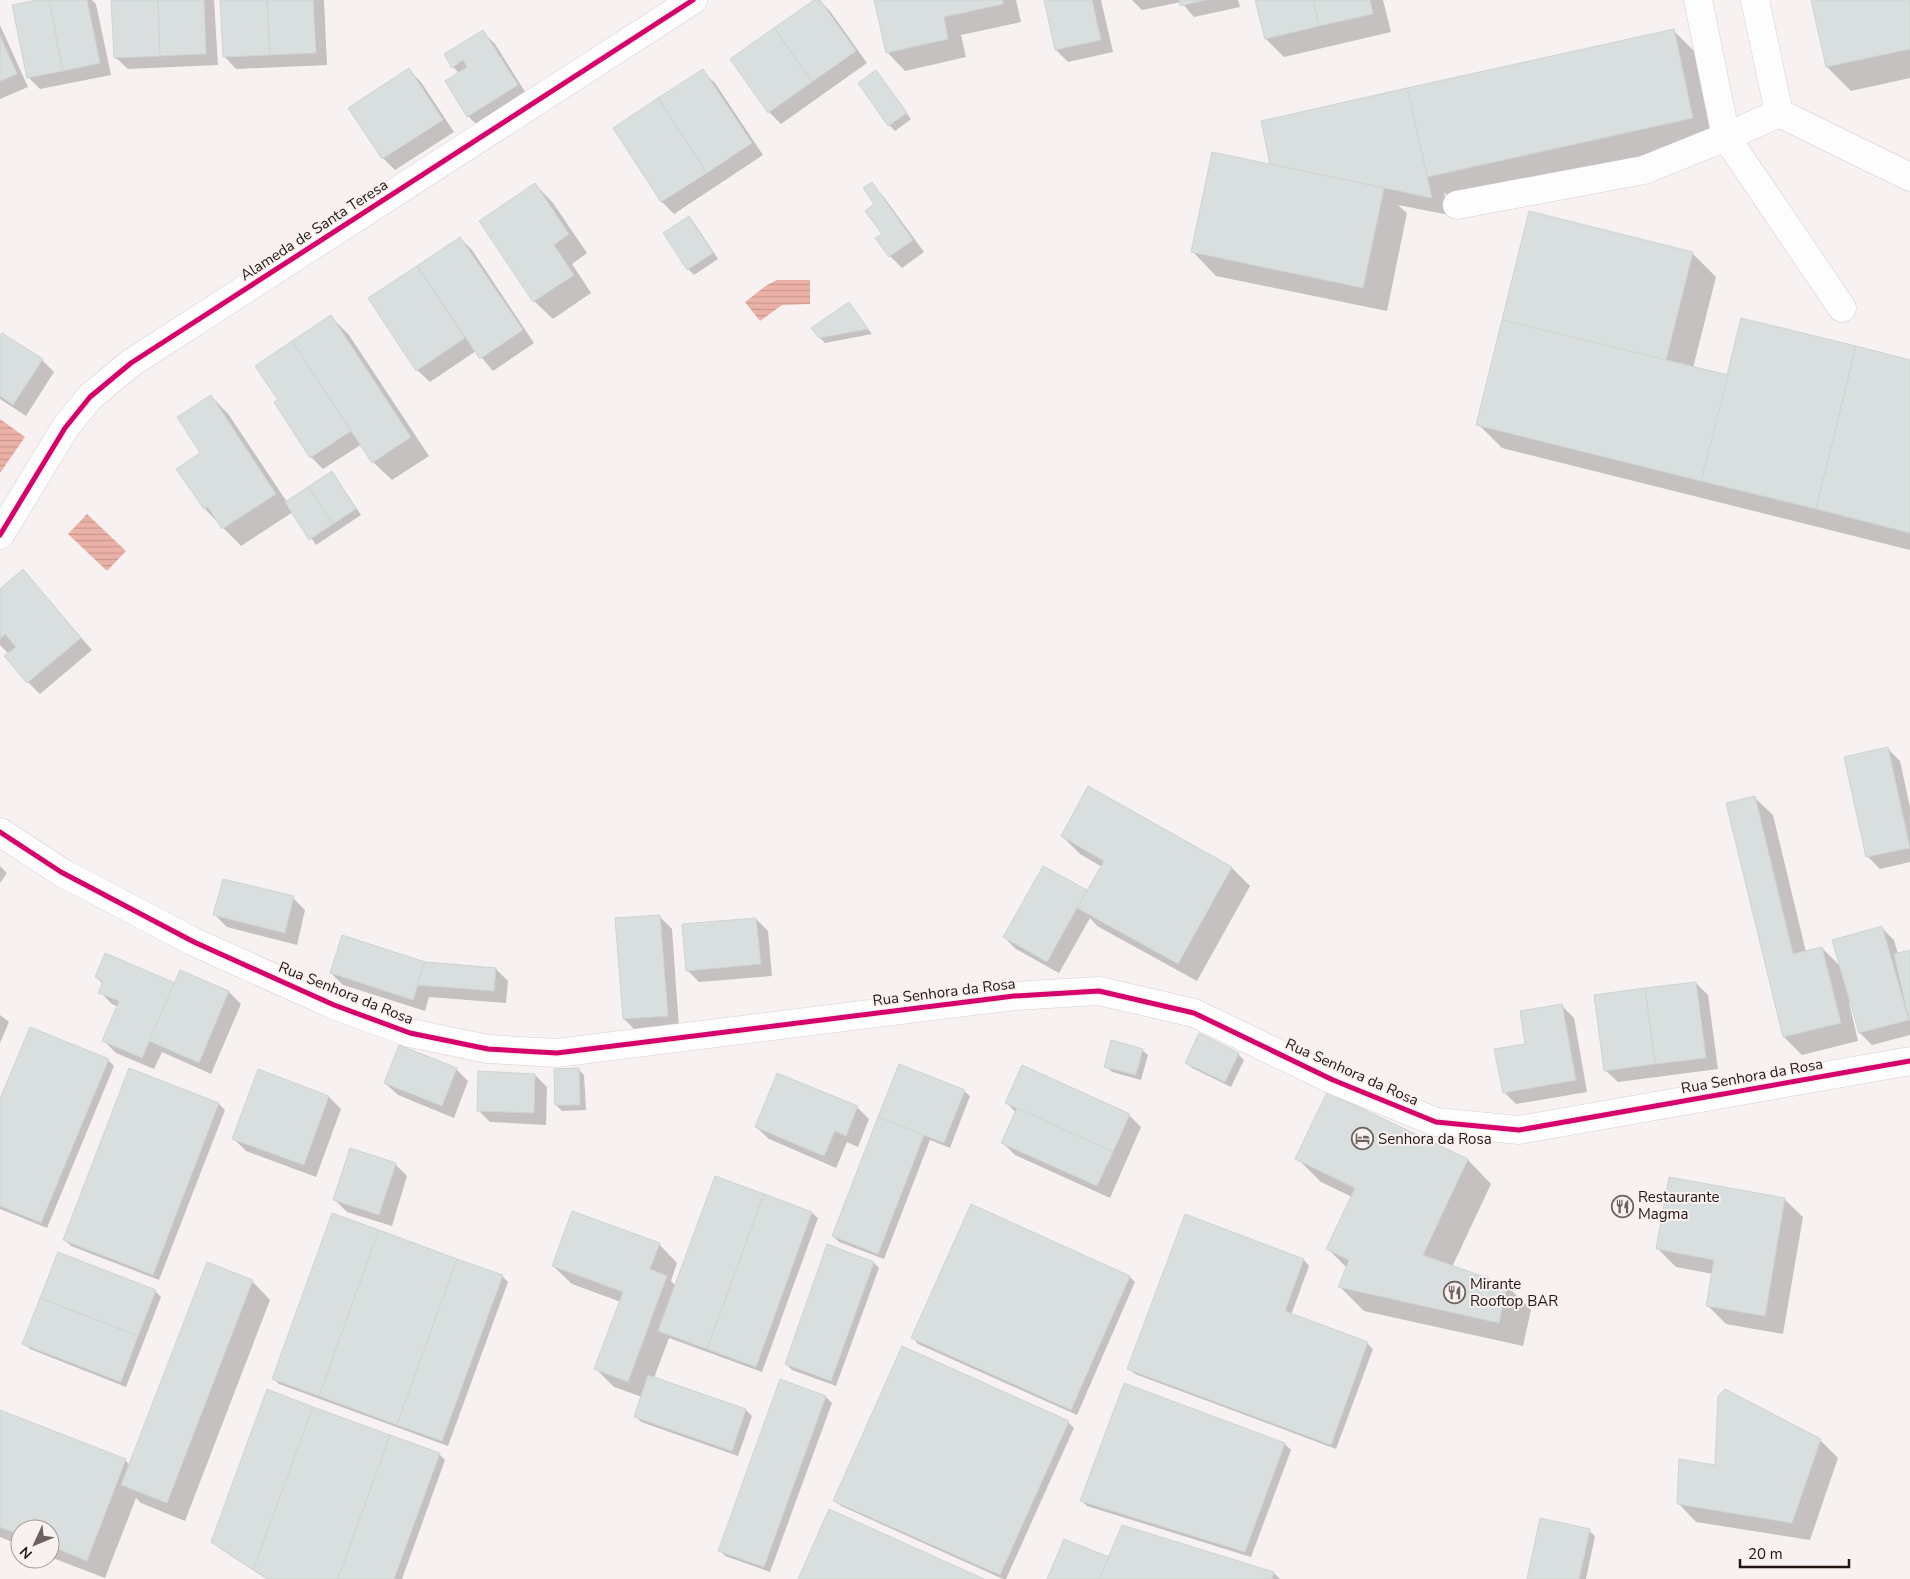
<svg xmlns="http://www.w3.org/2000/svg" width="1910" height="1579" font-family="'Nunito Sans',sans-serif">
<style>
.water{fill:url(#water-rules)}
.shadow{fill:#0003}
.building{fill:#d8dfde;stroke:#ced4d3}
.lines{fill:none;stroke-linecap:round;stroke-linejoin:round}
.minor-casing{stroke:#d8cecc;stroke-width:29}
.minor{stroke:#fefdfd;stroke-width:28}
.cycleway-casing{stroke:#f9f1ef;stroke-width:8}
.cycleway{stroke:#d6006c;stroke-width:5}
.labels{text-anchor:middle;dominant-baseline:central;stroke-width:4;stroke-linejoin:round;paint-order:stroke}
.street-label{font-size:15px;fill:#231512;stroke:#f9f1ef}
.poi-label{font-size:15px;fill:#231512;stroke:#f9f1ef;text-anchor:start}
</style>
<defs>
<pattern id="water-rules" width="6" height="5" patternUnits="userSpaceOnUse" patternTransform="scale(1.25)"><rect width="6" height="5" fill="#ebb1a7"/><path d="M0 2.5h6" fill="none" stroke="#c9978f"/></pattern>
</defs>
<rect width="100%" height="100%" fill="#f7f2f1"/>
<!-- water -->
<g class="water">
<path d="M777 280H810V304L782 305 760 321 745 302 767 285Z"/>
<path d="M0 419 25 437 0 473Z"/>
<path d="M87 514 126 551 107 571 68 534Z"/>
</g>
<!-- shadow -->
<g class="shadow">
<path d="M44 0H92L96 4 111 75 40 89 28 77Z"/>
<path d="M112 0H214L218 65 128 69 115 57Z"/>
<path d="M222 0H324L327 65 236 69 224 56Z"/>
<path d="M816 0H819L830 11 867 63 781 124 769 112Z"/>
<path d="M875 0H1016L1021 22 961 35 966 57 905 71 887 52Z"/>
<path d="M1046 0H1101L1113 52 1068 62 1056 50Z"/>
<path d="M1132 0H1238L1240 7 1194 17 1181 2 1142 10Z"/>
<path d="M1257 0H1383L1391 32 1284 57 1266 39Z"/>
<path d="M1812 0H1910V78L1851 91 1827 67Z"/>
<path d="M0 25 28 87 0 99Z"/>
<path d="M1673 30 1697 54 1717 141 1452 200 1444 192 1449 215 1398 205 1407 213 1387 311 1216 276 1193 252 1274 166 1271 163Z"/>
<path d="M483 32 495 44 529 98 480 128 468 116 459 73 453 67Z"/>
<path d="M409 70 421 82 454 132 395 170 383 158 350 108Z"/>
<path d="M702 71 715 83 763 155 674 214 662 202 614 129Z"/>
<path d="M876 72 911 119 895 131 889 125Z"/>
<path d="M535 184 553 203 587 253 572 264 591 293 553 319 534 301Z"/>
<path d="M871 184 883 196 924 252 902 268 890 256Z"/>
<path d="M689 218 695 224 718 259 694 275 688 269Z"/>
<path d="M460 238 472 250 534 343 493 371 476 351 430 382 417 370 370 298Z"/>
<path d="M1692 253 1716 277 1693 368 1728 377 1910 361V550L1502 448 1478 424Z"/>
<path d="M849 304 872 334 825 343 819 337Z"/>
<path d="M331 317 349 335 429 456 392 480 373 462 362 444 323 469 311 457 280 400 257 366Z"/>
<path d="M0 339 42 360 54 372 26 416 0 399Z"/>
<path d="M211 396 229 415 287 502 332 473 337 479 361 515 316 545 293 512 241 546 205 509Z"/>
<path d="M23 571 92 650 40 694 28 682 9 654 0 645V591Z"/>
<path d="M1888 749 1900 761 1910 807V862L1880 869 1868 857 1846 758Z"/>
<path d="M1089 788 1232 868 1250 886 1197 981 1097 926 1090 918 1059 973 1016 949 1004 937 1086 891 1087 893 1102 867 1080 854 1062 836Z"/>
<path d="M1754 797 1773 815 1806 952 1822 948 1841 967 1882 928 1894 940 1898 954 1910 952V1035L1872 1045 1860 1033 1851 1002H1849L1858 1041 1802 1055 1784 1037Z"/>
<path d="M0 866 7 873 0 883Z"/>
<path d="M293 898 305 910 297 945 227 927 215 915Z"/>
<path d="M660 917 672 929 679 1028 636 1031 624 1019Z"/>
<path d="M756 919 768 931 772 976 699 982 687 970Z"/>
<path d="M424 964 496 969 508 981 506 1003 429 997 425 1011 343 985 331 973Z"/>
<path d="M181 972 229 992 241 1004 211 1074 162 1052 154 1069 116 1053 103 1040 118 1007 112 1004 100 992 103 984 96 977 175 985Z"/>
<path d="M1696 983 1708 995 1718 1069 1618 1082 1605 1070Z"/>
<path d="M1562 1006 1574 1018 1587 1092 1516 1104 1504 1092 1527 1045Z"/>
<path d="M0 1015 9 1022 0 1043Z"/>
<path d="M1142 1050 1148 1055 1141 1080 1112 1072 1106 1066Z"/>
<path d="M1238 1054 1244 1060 1231 1087 1192 1068 1186 1062Z"/>
<path d="M108 1060 114 1066 47 1228 0 1209V1103Z"/>
<path d="M899 1065 964 1091 970 1096 950 1148 930 1140 884 1259 839 1242 833 1236Z"/>
<path d="M456 1069 468 1081 454 1118 398 1095 385 1083Z"/>
<path d="M578 1069 584 1075 586 1110 562 1111 556 1105Z"/>
<path d="M130 1070 219 1104 225 1110 159 1280 71 1246 65 1240Z"/>
<path d="M259 1071 329 1097 341 1109 316 1177 246 1151 234 1139Z"/>
<path d="M535 1075 547 1087 546 1125 490 1122 478 1110Z"/>
<path d="M1327 1094 1468 1160 1491 1184 1452 1267 1507 1286 1531 1310 1523 1346 1364 1311 1340 1287 1347 1268 1328 1249 1352 1197 1321 1182 1297 1158Z"/>
<path d="M1006 1102 1129 1115 1141 1127 1110 1198 1015 1155 1003 1143 1016 1113Z"/>
<path d="M857 1107 869 1119 858 1147 847 1142 836 1168 769 1139 756 1127Z"/>
<path d="M395 1164 407 1176 392 1226 347 1212 335 1200Z"/>
<path d="M716 1177 812 1213 818 1218 762 1372 669 1338 654 1378 746 1410 752 1416 738 1456 641 1422 636 1416 642 1397 614 1387 596 1369 621 1302 572 1284 553 1266 659 1244 677 1263 671 1281 676 1286Z"/>
<path d="M1784 1199 1803 1217 1783 1334 1726 1324 1707 1305 1713 1274 1676 1267 1658 1249Z"/>
<path d="M1304 1260 1309 1266 1291 1315 1368 1344 1373 1349 1336 1449 1135 1374 1129 1368Z"/>
<path d="M874 1263 879 1268 836 1386 792 1370 786 1364Z"/>
<path d="M502 1276 508 1282 448 1446 279 1384 273 1378Z"/>
<path d="M1130 1277 1135 1282 1077 1415 918 1344 913 1338Z"/>
<path d="M252 1281 270 1300 185 1521 141 1503 136 1498 105 1578 50 1557V1529H20V1545L0 1537V1412L125 1460 130 1465Z"/>
<path d="M155 1291 161 1297 126 1387 30 1349 24 1343Z"/>
<path d="M781 1381 826 1397 832 1403 770 1572 725 1556 720 1550Z"/>
<path d="M1125 1384 1285 1444 1291 1450 1251 1557 1087 1506 1082 1501Z"/>
<path d="M1068 1422 1074 1428 1006 1579H1003L841 1506 835 1501Z"/>
<path d="M1820 1440 1838 1458 1810 1540 1696 1522 1678 1503Z"/>
<path d="M439 1454 445 1460 402 1579H267L219 1548 213 1542Z"/>
<path d="M1123 1526 1274 1573 1280 1579H1049L1109 1559Z"/>
<path d="M1589 1531 1595 1536 1586 1579H1528Z"/>
</g>
<!-- building -->
<g class="building">
<path d="M37 0H49L63 71 27 78 12 5Z"/>
<path d="M49 0H87L100 63 63 71Z"/>
<path d="M111 0H158L160 56 114 58Z"/>
<path d="M158 0H204L206 54 160 56Z"/>
<path d="M220 0H267L270 55 223 57Z"/>
<path d="M267 0H313L316 53 270 55Z"/>
<path d="M814 0H820L856 51 812 82 774 28Z"/>
<path d="M874 0H1003V4L944 17 948 39 886 53Z"/>
<path d="M1044 0H1092L1101 40 1055 50Z"/>
<path d="M1179 0H1206L1180 6Z"/>
<path d="M1255 0H1313L1319 26 1265 39Z"/>
<path d="M1313 0H1370L1373 14 1319 26Z"/>
<path d="M1811 0H1910V49L1826 67Z"/>
<path d="M774 28 812 82 768 113 730 59Z"/>
<path d="M1674 29 1693 118 1427 177 1407 88Z"/>
<path d="M483 30 518 85 467 117 445 81 467 67 463 60 452 68 444 54Z"/>
<path d="M0 36 17 74 0 81Z"/>
<path d="M409 68 443 120 382 159 348 108Z"/>
<path d="M703 69 752 143 707 173 658 98Z"/>
<path d="M876 70 907 113 888 126 858 83Z"/>
<path d="M1407 88 1432 198 1270 164 1261 121Z"/>
<path d="M658 98 707 173 661 202 613 128Z"/>
<path d="M1212 152 1384 188 1363 288 1191 252Z"/>
<path d="M872 182 913 240 889 257 875 238 882 234 865 211 874 204 863 188Z"/>
<path d="M535 183 569 234 554 245 574 275 533 302 479 221Z"/>
<path d="M1529 211 1693 252 1666 360 1502 320Z"/>
<path d="M689 216 713 253 687 270 663 233Z"/>
<path d="M460 237 523 330 480 359 417 266Z"/>
<path d="M417 266 465 338 416 371 368 298Z"/>
<path d="M849 302 868 329 819 338 811 328Z"/>
<path d="M331 315 411 437 372 463 292 341Z"/>
<path d="M1741 318 1856 346 1816 509 1701 481Z"/>
<path d="M1502 320 1728 375 1701 481 1476 425Z"/>
<path d="M2 333 43 359 13 405 0 396V336Z"/>
<path d="M292 341 351 431 310 458 274 402 278 400 255 366Z"/>
<path d="M1856 346 1910 360V533L1816 509Z"/>
<path d="M211 395 276 494 222 529 208 507 204 509 176 469 200 453 177 417Z"/>
<path d="M332 471 356 509 333 524 308 487Z"/>
<path d="M308 487 333 524 309 540 285 502Z"/>
<path d="M23 569 81 638 27 683 4 656 16 647 5 634 0 639V589Z"/>
<path d="M1888 747 1910 848 1866 857 1844 757Z"/>
<path d="M1088 786 1232 867 1178 964 1077 908 1104 861 1061 836Z"/>
<path d="M1755 796 1793 954 1822 947 1841 1023 1783 1037 1726 803Z"/>
<path d="M1043 866 1087 890 1047 962 1003 937Z"/>
<path d="M223 879 294 896 285 933 213 915Z"/>
<path d="M660 915 668 1016 623 1019 615 918Z"/>
<path d="M756 918 761 964 686 971 682 924Z"/>
<path d="M1882 926 1909 1020 1859 1033 1832 940Z"/>
<path d="M342 935 425 962 413 1000 330 973Z"/>
<path d="M1910 950V1020H1909L1894 954Z"/>
<path d="M105 953 175 983 142 1058 102 1041 119 1001 98 993 103 981 95 977Z"/>
<path d="M425 962 496 968 494 991 417 985Z"/>
<path d="M180 970 229 991 199 1063 149 1041Z"/>
<path d="M1696 982 1706 1058 1655 1064 1645 988Z"/>
<path d="M1645 988 1655 1064 1604 1071 1594 995Z"/>
<path d="M1562 1004 1576 1080 1503 1093 1494 1049 1525 1044 1520 1011Z"/>
<path d="M30 1027 109 1059 41 1223 0 1206V1099Z"/>
<path d="M1199 1033 1239 1053 1225 1082 1185 1063Z"/>
<path d="M1111 1040 1143 1049 1136 1075 1104 1067Z"/>
<path d="M399 1045 457 1068 442 1106 384 1083Z"/>
<path d="M899 1064 965 1090 944 1143 878 1117Z"/>
<path d="M1022 1065 1130 1114 1113 1152 1005 1103Z"/>
<path d="M129 1068 219 1103 153 1275 63 1240Z"/>
<path d="M579 1068 580 1105H555L554 1069Z"/>
<path d="M258 1069 329 1096 304 1165 232 1139Z"/>
<path d="M478 1071 535 1074 534 1113 477 1111Z"/>
<path d="M777 1073 858 1106 846 1136 835 1131 824 1156 755 1127Z"/>
<path d="M1327 1092 1468 1159 1423 1255 1507 1285 1499 1323 1338 1287 1349 1260 1326 1249 1355 1188 1295 1159Z"/>
<path d="M1017 1108 1113 1152 1097 1186 1001 1143Z"/>
<path d="M878 1117 924 1135 878 1254 832 1236Z"/>
<path d="M350 1148 396 1163 379 1215 333 1200Z"/>
<path d="M715 1176 764 1194 707 1349 658 1331Z"/>
<path d="M1669 1177 1785 1198 1765 1316 1706 1306 1714 1260 1656 1249Z"/>
<path d="M764 1194 812 1212 756 1367 707 1349Z"/>
<path d="M971 1204 1130 1276 1071 1410 911 1338Z"/>
<path d="M572 1211 660 1243 650 1269 667 1276 628 1382 594 1369 623 1292 552 1266Z"/>
<path d="M332 1213 379 1230 319 1396 272 1379Z"/>
<path d="M1185 1214 1304 1259 1285 1311 1368 1342 1331 1445 1127 1369Z"/>
<path d="M379 1230 457 1259 397 1425 319 1396Z"/>
<path d="M827 1244 874 1262 831 1381 785 1364Z"/>
<path d="M58 1252 156 1290 138 1336 40 1298Z"/>
<path d="M457 1259 503 1275 442 1441 397 1425Z"/>
<path d="M207 1262 253 1280 167 1503 121 1485Z"/>
<path d="M40 1298 138 1336 121 1382 22 1344Z"/>
<path d="M902 1346 1069 1421 1000 1575 833 1501Z"/>
<path d="M648 1375 746 1409 732 1451 634 1417Z"/>
<path d="M780 1379 826 1396 764 1567 718 1551Z"/>
<path d="M1124 1383 1285 1443 1245 1552 1080 1501Z"/>
<path d="M267 1389 313 1407 253 1570 211 1542Z"/>
<path d="M1725 1389 1821 1439 1792 1523 1677 1504 1679 1459 1715 1465 1718 1396Z"/>
<path d="M313 1407 390 1435 338 1579H268L253 1570Z"/>
<path d="M0 1410 126 1459 87 1561 50 1546V1529H20V1535L0 1527Z"/>
<path d="M390 1435 440 1453 394 1579H338Z"/>
<path d="M829 1509 984 1579H798Z"/>
<path d="M1540 1518 1590 1529 1579 1579H1527Z"/>
<path d="M1122 1525 1274 1572 1272 1579H1099Z"/>
<path d="M1064 1539 1109 1557 1099 1579H1047Z"/>
</g>
<g class="lines">
<defs>
<g id="minor">
<path d="M1698 0 1726 137 1842 308"/>
<path d="M1755 0 1779 113 1910 177"/>
<path d="M1457 205 1644 170 1726 137 1779 113"/>
<path d="M0 535 65 428 90 397 131 363 693 0"/>
<path d="M0 832 61 872 194 942 334 1005 410 1033 488 1049 557 1053 1014 996 1099 991 1194 1013 1333 1080 1436 1122 1519 1130 1910 1061"/>
</g>
</defs>
<!-- minor casing -->
<use href="#minor" class="minor-casing"/>
<!-- minor -->
<use href="#minor" class="minor"/>
<defs>
<g id="cycleway">
<path d="M0 535 65 428 90 397 131 363 693 0"/>
<path d="M0 832 61 872 194 942 334 1005 410 1033 488 1049 557 1053 1014 996 1099 991 1194 1013 1333 1080 1436 1122 1519 1130 1910 1061"/>
</g>
</defs>
<!-- cycleway casing -->
<use href="#cycleway" class="cycleway-casing"/>
<!-- cycleway -->
<use href="#cycleway" class="cycleway"/>
</g>
<!-- icons -->
<defs>
<symbol id="hotel-ring" viewBox="-11 -11 22 22"><circle r="9.5" fill="#f9f1ef" stroke="#6d6260" stroke-width="1.5"/><path d="M-6-4.5h1.5V1H6V5H4.5V3h-9V5H-6ZM-4 0a1.8 1.8 0 1 1 3.6 0ZM.5 0V-2.5h3Q6-2.5 6 0Z" fill="#6d6260"/></symbol>
<symbol id="restaurant-ring" viewBox="-11 -11 22 22"><circle r="9.5" fill="#f9f1ef" stroke="#6d6260" stroke-width="1.5"/><path d="M-5-6h1v4h1v-4h1v4h1v-4h1v5L-1.5 .5V6h-2V.5L-5-1ZM5-6V6H3V1.5H1.5Q1.5-4 5-6Z" fill="#6d6260"/></symbol>
</defs>
<g fill-rule="evenodd">
<use href="#hotel-ring" x="1350" y="1126" width="25" height="25"/>
<use href="#restaurant-ring" x="1610" y="1194" width="25" height="25"/>
<use href="#restaurant-ring" x="1442" y="1280" width="25" height="25"/>
</g>
<g class="labels">
<!-- street labels -->
<g class="street-label">
<text transform="translate(314 230) rotate(-33)">Alameda de Santa Teresa</text>
<text transform="translate(944 992) rotate(-7)">Rua Senhora da Rosa</text>
<text transform="translate(346 993) rotate(22)">Rua Senhora da Rosa</text>
<text transform="translate(1352 1072) rotate(24)">Rua Senhora da Rosa</text>
<text transform="translate(1752 1076) rotate(-10)">Rua Senhora da Rosa</text>
</g>
<!-- poi labels -->
<g class="poi-label">
<text x="1378" y="1139">Senhora da Rosa</text>
<text x="1638" y="1197">Restaurante<tspan x="1638" dy="17">Magma</tspan></text>
<text x="1470" y="1284">Mirante<tspan x="1470" dy="17">Rooftop BAR</tspan></text>
</g>
</g>
<!-- north arrow -->
<g transform="translate(35 1544) rotate(226)"><circle r="24" fill="#f9f1ef" stroke="#a39997"/>
<path d="M0-4L9 19L0 12L-9 19Z" fill="#6d6260"/>
<text y="-8" font-size="14" font-weight="bold" text-anchor="middle" fill="#231512">N</text>
</g>
<!-- scale -->
<path d="M1740 1559v8h109v-8" fill="none" stroke="#231512" stroke-width="2.5"/>
<text x="1748" y="1559" font-size="15" fill="#231512" stroke="#f9f1ef" stroke-width="4" paint-order="stroke">20 m</text>
</svg>
